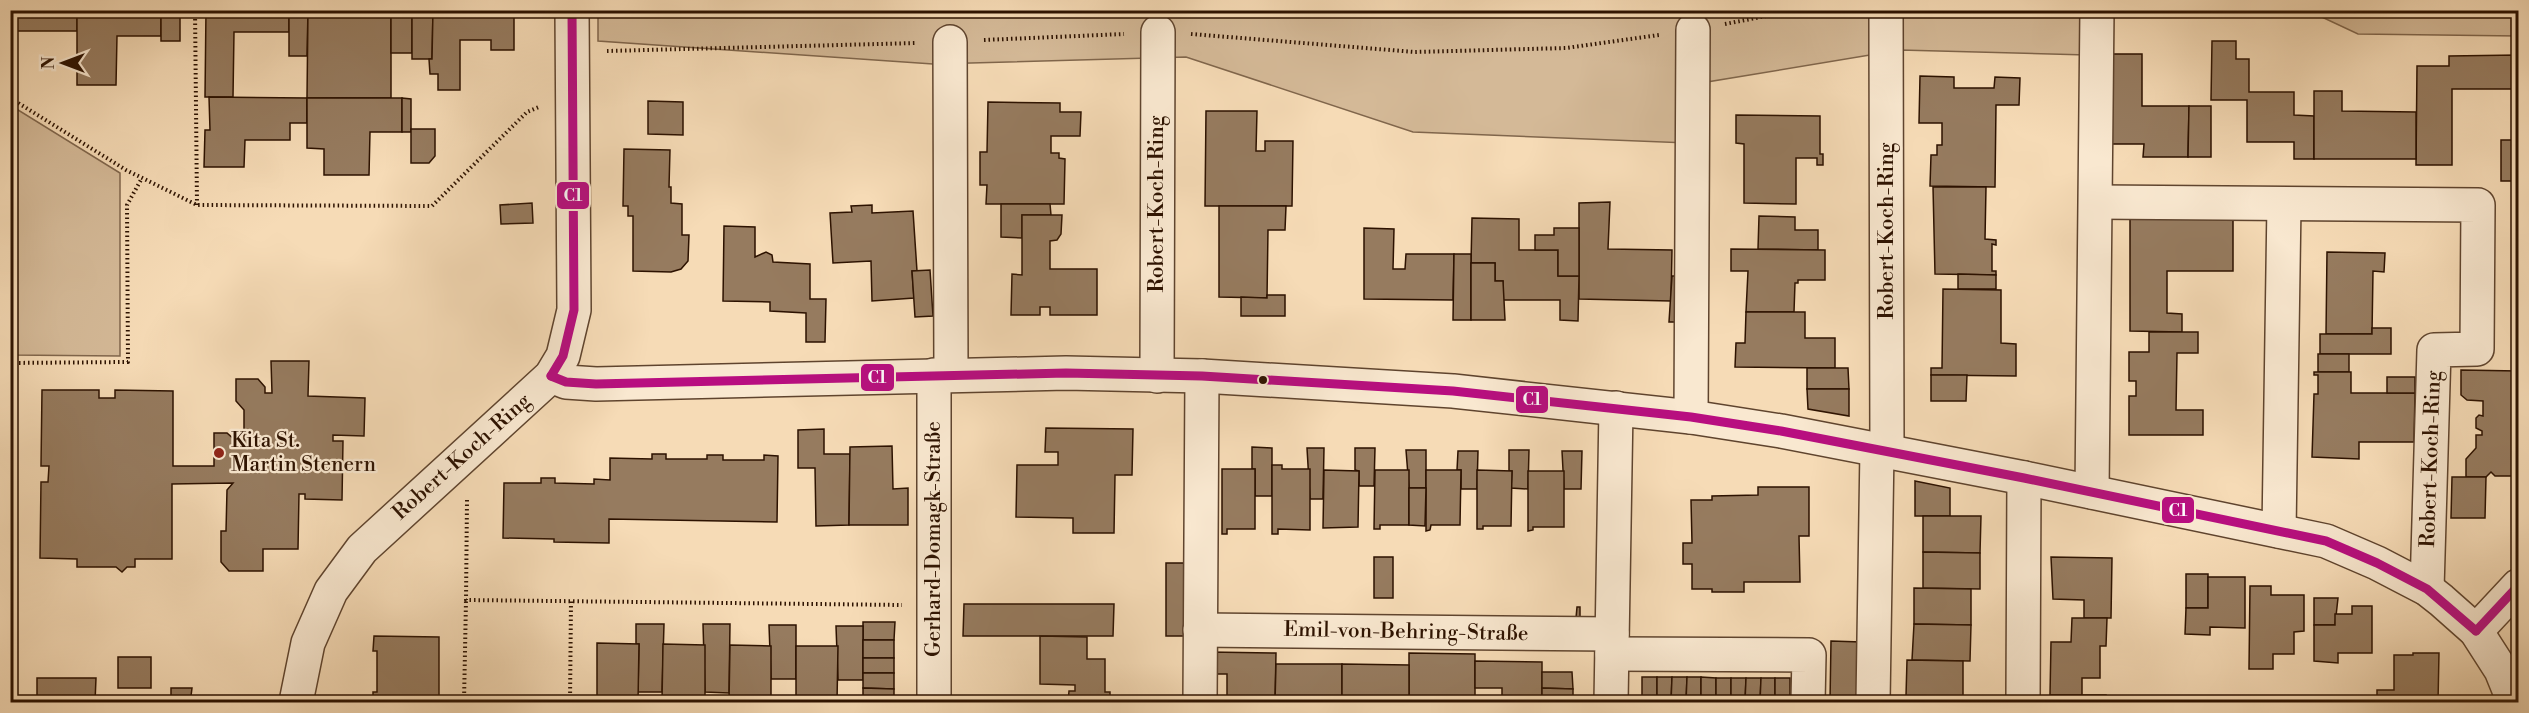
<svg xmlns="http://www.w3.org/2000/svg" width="2529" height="713" font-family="'Libre Bodoni',serif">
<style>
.green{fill:#d4b997;stroke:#80664c;stroke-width:1.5}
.building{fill:#967b5f;stroke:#2d1200;stroke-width:1.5}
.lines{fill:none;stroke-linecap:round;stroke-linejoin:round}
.minor-casing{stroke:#5f442e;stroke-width:36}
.path{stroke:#2d1200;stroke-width:4;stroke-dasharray:1.5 3;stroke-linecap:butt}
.minor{stroke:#f9e8d0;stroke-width:33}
.bus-1-casing{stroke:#f9e8d0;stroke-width:14}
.bus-1{stroke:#b80e80;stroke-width:9}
.bus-dot{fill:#2d1200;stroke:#f9e8d0;stroke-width:2}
.poi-dot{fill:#8f2418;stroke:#f9e8d0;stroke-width:2}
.labels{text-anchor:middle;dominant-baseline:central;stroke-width:4.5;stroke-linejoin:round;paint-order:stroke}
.street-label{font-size:21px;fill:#2d1200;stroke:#f9e8d0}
.poi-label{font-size:21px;fill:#2d1200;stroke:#f9e8d0;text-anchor:start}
.line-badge{stroke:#f9e8d0;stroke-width:2}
.badge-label{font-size:16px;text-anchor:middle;font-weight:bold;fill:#fff}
</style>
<rect width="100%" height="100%" fill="#f6dbb6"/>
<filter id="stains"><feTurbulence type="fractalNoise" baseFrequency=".00333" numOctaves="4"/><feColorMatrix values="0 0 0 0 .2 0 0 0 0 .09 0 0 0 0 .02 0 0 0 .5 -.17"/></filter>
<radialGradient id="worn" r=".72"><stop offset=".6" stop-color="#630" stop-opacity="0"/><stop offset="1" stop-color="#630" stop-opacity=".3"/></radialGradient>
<!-- green -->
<g class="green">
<path d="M598 11H2088L2087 55 1900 50 1689 85 1688 143 1413 132 1186 57 933 64 598 41Z"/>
<path d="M2309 11H2518V36L2358 34Z"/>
<path d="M10 108H15L120 173V356L11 355Z"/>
</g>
<!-- building -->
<g class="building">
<rect x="10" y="10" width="67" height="21"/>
<path d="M77 10H161V36H117L116 85H77Z"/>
<rect x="161" y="10" width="19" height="31"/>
<path d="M206 10H289V32H234L233 97H205Z"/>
<path d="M289 10H308L307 56H289Z"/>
<path d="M308 10H391V98H307Z"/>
<rect x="391" y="10" width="21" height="43"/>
<path d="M412 10H433L432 59H412Z"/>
<path d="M433 10H514V50H491V40H460V90H438V74H430L429 59H432Z"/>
<path d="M2212 41H2236V59H2249V92H2294V115L2314 116V159H2294V142H2247V100H2211Z"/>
<path d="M2109 54H2142V106H2189L2188 157H2143L2144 144H2104Z"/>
<path d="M2518 55V89H2452V165H2416L2417 66H2449V56Z"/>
<path d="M1920 76 1954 77V88H1994L1995 77 2020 78 2019 105H1996L1995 187 1930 186 1931 155H1937V145H1942V123H1919Z"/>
<path d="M2314 91H2342V111L2416 112V159H2314Z"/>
<path d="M209 97 307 98V123H290V140H245L244 167H204L205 130H210Z"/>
<path d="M307 98H402V132H370L369 175H324V149L307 148Z"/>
<path d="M402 98 411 99V132H402Z"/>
<path d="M648 101 683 102V135L648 134Z"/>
<path d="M988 102 1060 103V112H1081L1080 136H1051V153H1059V158L1065 159 1064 204H986L987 185H980V152H987Z"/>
<path d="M2189 106H2211V157H2188Z"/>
<path d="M1206 111H1257L1256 151H1265V141H1293L1292 206H1205Z"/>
<path d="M1736 115 1820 116V154H1823V165H1817V158H1796V204L1744 203V144L1736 143Z"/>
<path d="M411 129H435V156L429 163H411Z"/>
<rect x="2501" y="140" width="17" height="41"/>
<path d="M624 149 670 150 669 187H671V203L682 204V235H689L688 261 681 269 671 272 633 271V216H628V206H623Z"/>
<path d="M1933 187H1986L1985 239 1996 240V245L1992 244V271H1996V275L1935 274Z"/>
<path d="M1610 202 1608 249 1672 250 1671 301 1579 299V203Z"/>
<path d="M532 203 533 223 501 224 500 205Z"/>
<path d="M1001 204H1050L1051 215H1022V238L1001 237Z"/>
<path d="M872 205V213L913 211 917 271H912L914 298 872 301 871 261 833 263 830 213 852 212 851 206Z"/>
<path d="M1219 206H1286L1285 230H1268L1267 298 1219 297Z"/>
<path d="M2130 214 2233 215V271H2167V313L2182 314V332L2130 331Z"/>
<path d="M1022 215H1062L1061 234 1057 240 1050 241V269H1097V315H1050V307H1040V315H1011L1012 274 1022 275Z"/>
<path d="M1759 216 1795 217V230H1818V250L1758 249Z"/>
<path d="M1472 218 1519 219V250H1558V276H1579L1578 321 1560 320V300H1502L1503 281H1495V263H1471Z"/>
<path d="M724 226 755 227V257L766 252 772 255 773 262 810 264V299H826L825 342H806V313L770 311V302L723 301Z"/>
<path d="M1364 228 1394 229 1393 269H1405L1406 254H1454L1453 300 1364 299Z"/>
<path d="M1554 228H1579V276H1558V250H1535V235H1554Z"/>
<path d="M1731 249 1825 250V280H1798V283H1795L1794 312H1746L1748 271H1731Z"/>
<path d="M2327 252 2385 253 2384 272 2373 271 2372 334H2326Z"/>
<path d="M1454 254H1471V320H1453Z"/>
<path d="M1471 263H1495V281H1503L1505 320H1471Z"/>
<path d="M930 270 933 316 915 317 912 271Z"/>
<path d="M1958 274 1996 275V289H1958Z"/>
<path d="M1672 276H1687V322H1669Z"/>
<path d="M1943 289 2001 290V343L2016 344V376L1931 375V368H1942Z"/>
<path d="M1267 295H1285V316H1241V297L1267 298Z"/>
<path d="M1746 312H1805V338H1835V368L1735 367 1736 343H1745Z"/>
<path d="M2372 328H2391V354H2320V334H2372Z"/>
<path d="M2149 332H2198V353H2177L2176 410H2203V435H2129V396H2136V381H2129V352H2149Z"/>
<path d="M2515 334H2518V371H2514Z"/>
<rect x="2318" y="354" width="31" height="18"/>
<path d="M271 361H309L308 396 365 398 364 436 333 435V441H343L342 500 305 499V494H299L298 549H263V571H229L221 562V531H226L227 490 233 483 172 484V559H135V567H127L122 572 116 567H77V559L40 558 41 482H48L49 466H41L42 390H99V398H115V390L173 391V466H214V433H227L236 441H244V410L236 401V379H258L265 387V393H272Z"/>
<path d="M1807 368H1848L1849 389H1807Z"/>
<path d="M2461 370 2518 371V459H2512V476H2495L2491 472 2486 477H2466V459L2476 448V435H2482V431L2476 428V418L2479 415 2483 416V401L2467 400 2461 395Z"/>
<path d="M2314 372H2351V393H2415L2414 442H2359V459L2312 457 2314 394H2318V375H2314Z"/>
<path d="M1931 375H1967L1966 401H1931Z"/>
<rect x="2387" y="377" width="28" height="16"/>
<path d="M1807 389H1849V416L1808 409Z"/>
<path d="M1046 428 1133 429 1132 475H1115L1114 533H1073V518L1016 517 1017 465H1058V452H1045Z"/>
<path d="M824 429V454H850L849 525 816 526 815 468H798V430Z"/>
<path d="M892 446 893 489 908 488V525H849L850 447Z"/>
<path d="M1252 447 1272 448V496H1255V469H1252Z"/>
<path d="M1307 448H1324L1323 499H1310Z"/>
<path d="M1355 448H1375L1374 486H1359V471L1355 470Z"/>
<path d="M1406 450H1426V488H1409Z"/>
<path d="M1509 450H1529L1528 489 1511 488 1512 471H1509Z"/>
<path d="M1458 451H1478L1477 489H1461V470H1457Z"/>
<path d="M1562 451H1582L1581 489H1564Z"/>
<path d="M652 454H666V459H707V455H723V460H764V455L778 456 777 522 609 519V543L554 542V539L503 538 504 483H541V478H555V483L594 484V479L610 480V458L652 459Z"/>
<path d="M1272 465H1282V469H1310V530L1278 529V534H1272Z"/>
<path d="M1222 469H1255V529H1227V534H1222Z"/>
<path d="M1324 470 1359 471 1358 527 1323 528Z"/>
<path d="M1375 470H1409V525H1380V529H1374Z"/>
<path d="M1426 470H1461L1460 525H1431L1430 530 1426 531Z"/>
<path d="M1477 470 1512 471 1511 526H1483V529H1477Z"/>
<path d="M1528 471H1564V527H1533V530L1528 531Z"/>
<path d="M2452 477H2486L2485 518H2451Z"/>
<path d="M1915 481 1950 488V516H1915Z"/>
<path d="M1758 487H1809V536H1799L1800 582H1744V592H1712V589H1692V564H1683V543H1692L1691 500H1712V496L1758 495Z"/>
<path d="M1409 488H1426L1425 526 1409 525Z"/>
<path d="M1923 516H1981L1980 553 1923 552Z"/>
<path d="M1923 552 1980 553V589L1923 588Z"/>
<rect x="1374" y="557" width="19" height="41"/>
<path d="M2051 557 2112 558 2111 618H2084V600L2053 599Z"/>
<rect x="1166" y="563" width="29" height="73"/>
<rect x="2186" y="574" width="22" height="34"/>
<path d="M2208 577H2245V628L2210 627V635L2185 634 2186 608H2208Z"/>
<path d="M2250 586H2271V595H2304V631L2294 632V654H2273V669H2249Z"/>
<path d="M1914 588 1971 589V625L1914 624Z"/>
<path d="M2314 598H2338L2335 625H2314Z"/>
<path d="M964 604H1114L1113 636H963Z"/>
<path d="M2352 606H2372V653H2338V663L2314 661V625H2335V614H2352Z"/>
<path d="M1577 607H1580V618H1576Z"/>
<path d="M2072 618H2107L2106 646H2100V678H2082V695H2050L2051 642H2071Z"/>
<path d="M863 622H895L894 640H863Z"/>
<path d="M636 624H664L662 692H638L639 644H636Z"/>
<path d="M703 624H730L729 693 705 692Z"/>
<path d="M1914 624 1971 625 1970 661 1912 660Z"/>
<path d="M769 625H796V679H771Z"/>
<path d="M836 626H863V680H838Z"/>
<path d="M374 636 439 637V702H373V692H377V651H373Z"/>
<path d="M1040 636 1087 637V659H1105V692H1110V702H1068L1069 691H1075V685L1040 684Z"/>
<rect x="863" y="640" width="31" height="18"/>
<path d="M1831 641 1861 642 1859 702H1830Z"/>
<path d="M597 643 639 644 638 702 600 701 597 702Z"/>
<path d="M663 644 705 645V702L664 701 662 702Z"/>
<path d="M730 645 771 646V702H729Z"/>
<path d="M796 646H838L837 702H796Z"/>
<path d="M1209 652 1276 653 1275 702H1227V674H1209Z"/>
<path d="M1409 653 1475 654V702H1409Z"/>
<path d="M2413 653H2439L2438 702H2377V690H2394V655H2413Z"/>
<rect x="118" y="657" width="33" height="31"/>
<rect x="863" y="658" width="31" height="15"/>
<path d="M1907 660 1963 661V696H1906Z"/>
<path d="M1475 661 1542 662V702H1502V688H1475Z"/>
<path d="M1276 664H1342V702H1275Z"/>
<path d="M1342 664 1409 665V702H1342Z"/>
<path d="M1542 672H1572L1573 689 1542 688Z"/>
<path d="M863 673H894V689L863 688Z"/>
<rect x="1642" y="677" width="15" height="25"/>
<path d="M1657 677H1672L1671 702H1657Z"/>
<path d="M1672 677H1687L1686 702H1671Z"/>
<path d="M1687 677H1701V702H1686Z"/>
<path d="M1701 677 1716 678V702H1701Z"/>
<path d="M37 678H96L95 702H37Z"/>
<rect x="1716" y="678" width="15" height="24"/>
<path d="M1731 678H1746L1745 702H1731Z"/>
<path d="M1746 678H1761L1760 702H1745Z"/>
<path d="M1761 678H1775V702H1760Z"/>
<rect x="1775" y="678" width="15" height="24"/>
<path d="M171 688H192L191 696 213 697V702H171Z"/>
<path d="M863 688 894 689V702H863Z"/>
<path d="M1542 688 1573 689V702H1542Z"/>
<rect x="2083" y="695" width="23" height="7"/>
<rect x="1906" y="696" width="57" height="6"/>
</g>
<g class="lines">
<defs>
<g id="minor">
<path d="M1886 10 1887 451"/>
<path d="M950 42 951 375"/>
<path d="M2096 202 2478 205 2477 349 2434 350 2427 589"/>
<path d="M551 376 566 382 596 384 1066 373 1202 376 1453 391 1691 417 1781 431 2024 478 2326 541 2377 563 2427 589 2441 600 2476 631 2501 670 2514 702"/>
<path d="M1157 376 1158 32"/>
<path d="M1691 417 1693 30"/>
<path d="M2092 492 2097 10"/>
<path d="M2279 531 2284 204"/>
<path d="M1200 630 1612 634"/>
<path d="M2476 631 2518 586"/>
<path d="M1612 654 1809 655 1808 702"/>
<path d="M296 702 308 643 331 591 362 549 551 376 563 356 574 310 572 10"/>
<path d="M934 702V375"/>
<path d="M1200 702 1202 376"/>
<path d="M1611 702 1616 408"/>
<path d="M1873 702 1877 449"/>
<path d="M2023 702 2024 478"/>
</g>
</defs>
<!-- minor casing -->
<use href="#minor" class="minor-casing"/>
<!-- path -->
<g class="path">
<path d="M195 10 197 205"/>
<path d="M1725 24 1797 10"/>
<path d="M1191 34 1415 52 1566 48 1659 35"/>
<path d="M984 40 1124 34"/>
<path d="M607 51 917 43"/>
<path d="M10 101H15L126 170 197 205 432 206 527 112 539 107"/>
<path d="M10 363 128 362 127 205 142 178"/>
<path d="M467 500 466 600 902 605"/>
<path d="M464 702 466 600"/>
<path d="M570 702 571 601"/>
</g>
<!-- minor -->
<use href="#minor" class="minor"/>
<defs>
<g id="bus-1">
<path d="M551 376 566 382 596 384 1066 373 1202 376 1453 391 1691 417 1781 431 2024 478 2326 541 2377 563 2427 589 2476 631"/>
<path d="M551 376 563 356 574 310 572 10"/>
<path d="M2476 631 2518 586"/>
</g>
</defs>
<!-- bus-1 casing -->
<use href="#bus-1" class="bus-1-casing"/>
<!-- bus-1 -->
<use href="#bus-1" class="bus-1"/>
</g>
<!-- markers -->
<circle class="bus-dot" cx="1263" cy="380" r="5"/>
<circle class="poi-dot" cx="219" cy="453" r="6"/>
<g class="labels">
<!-- street labels -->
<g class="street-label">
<text transform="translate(1157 204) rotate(-90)">Robert-Koch-Ring</text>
<text transform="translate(1887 231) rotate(-90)">Robert-Koch-Ring</text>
<text transform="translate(462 457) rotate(-42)">Robert-Koch-Ring</text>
<text transform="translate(2431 459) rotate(-88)">Robert-Koch-Ring</text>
<text transform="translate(934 539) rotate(-90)">Gerhard-Domagk-Straße</text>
<text transform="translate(1406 632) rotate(1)">Emil-von-Behring-Straße</text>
</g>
<!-- poi labels -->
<g class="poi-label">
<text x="231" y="441">Kita St.<tspan x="231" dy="24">Martin Stenern</tspan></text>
</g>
</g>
<g class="line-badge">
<rect x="556" y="181" width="34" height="29" rx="6" fill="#b80e80"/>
<rect x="860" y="363" width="35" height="29" rx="6" fill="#b80e80"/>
<rect x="1515" y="385" width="34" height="29" rx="6" fill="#b80e80"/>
<rect x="2161" y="496" width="34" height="28" rx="6" fill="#b80e80"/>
</g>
<g class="badge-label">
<text x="573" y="201">C1</text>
<text x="877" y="383">C1</text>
<text x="1532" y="405">C1</text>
<text x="2178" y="516">C1</text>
</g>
<!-- margin -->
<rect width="2529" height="713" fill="none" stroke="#f6dbb6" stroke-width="36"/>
<rect x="12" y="12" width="2505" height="689" fill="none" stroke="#2d1200" stroke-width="3"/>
<rect x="18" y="18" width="2493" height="677" fill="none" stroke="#2d1200" stroke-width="1.5"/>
<!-- north arrow -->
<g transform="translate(63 63) rotate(270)" stroke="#f9e8d0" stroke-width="4.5" paint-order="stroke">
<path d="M0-4.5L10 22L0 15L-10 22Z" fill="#2d1200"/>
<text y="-9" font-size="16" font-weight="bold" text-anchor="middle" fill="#2d1200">N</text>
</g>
<rect width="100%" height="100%" filter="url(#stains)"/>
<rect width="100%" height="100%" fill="url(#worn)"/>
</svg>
